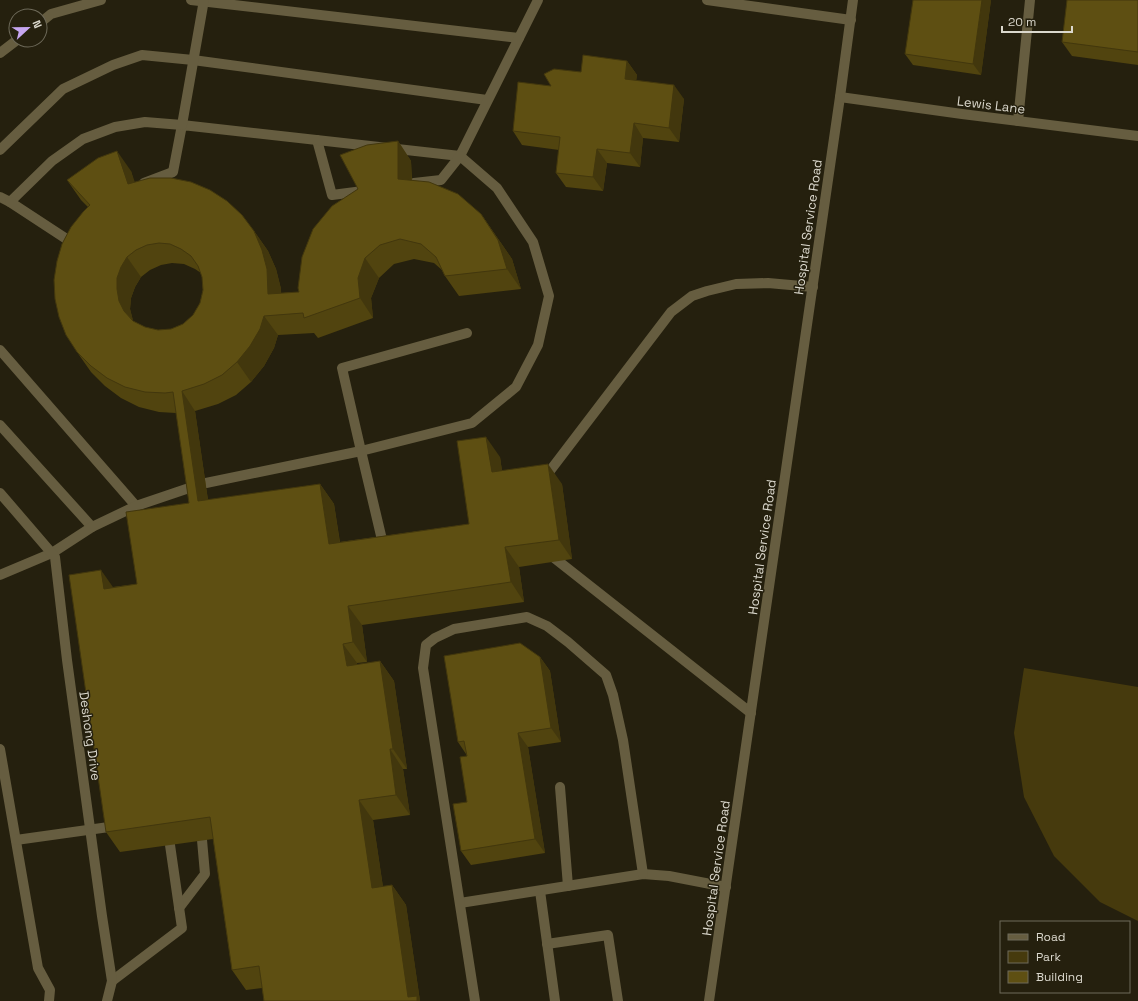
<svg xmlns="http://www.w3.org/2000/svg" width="1138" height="1001" font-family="'Space Grotesk',sans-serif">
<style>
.green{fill:#463a0d}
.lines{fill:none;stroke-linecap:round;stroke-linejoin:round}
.service{stroke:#665d40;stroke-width:10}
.minor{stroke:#665d40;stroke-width:10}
.wall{fill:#51440f;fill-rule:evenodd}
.shaded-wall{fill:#42370d}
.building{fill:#5e4f12;stroke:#42370d;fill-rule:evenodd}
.labels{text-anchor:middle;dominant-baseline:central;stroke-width:3;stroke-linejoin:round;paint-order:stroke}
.street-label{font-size:13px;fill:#dbd8cd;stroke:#25200e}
</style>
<rect width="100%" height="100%" fill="#25200e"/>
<!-- green -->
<path class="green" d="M1024 668 1138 687V921L1100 902 1054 856 1024 797 1014 733Z"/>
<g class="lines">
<!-- service -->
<g class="service">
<path d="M191 0 519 38"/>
<path d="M40 23 51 14 101 0"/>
<path d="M0 53 17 40"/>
<path d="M1018 121 1030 0"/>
<path d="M317 140 332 195 363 191"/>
<path d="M0 150 63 89 113 65 142 55 193 60 487 100"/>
<path d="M144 183 173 172 182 125 460 156 538 0"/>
<path d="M414 183 441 180 460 156 497 188 533 242 549 296 538 345 516 387 472 423 361 451 342 368 467 333"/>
<path d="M0 197 10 202 52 161 83 139 115 127 145 122 182 125 204 0"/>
<path d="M10 202 68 240 75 233"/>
<path d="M0 350 136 506"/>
<path d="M0 425 92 527"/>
<path d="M543 480 671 312 692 296 707 291 736 284 768 283 813 287"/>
<path d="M206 483 361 451 383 544"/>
<path d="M548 553 751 713"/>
<path d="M0 575 52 553 92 527 136 506 198 485"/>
<path d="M0 749 38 968 50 990 49 1001"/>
<path d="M560 787 568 886"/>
<path d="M16 840 116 826"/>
<path d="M540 891 555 1001"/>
<path d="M460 903 643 874 669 876 726 887"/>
<path d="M179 908 205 874 202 840"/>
<path d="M547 944 608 935 618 1001"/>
<path d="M112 981 182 928 170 845"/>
<path d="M475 1001 423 668 426 645 435 638 454 629 527 617 547 626 568 642 606 675 613 695 623 740 643 874"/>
<path d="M709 1001 840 97"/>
</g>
<!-- minor -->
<g class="minor">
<path d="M707 0 851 20"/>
<path d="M853 0 840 97 962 114 1138 136"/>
<path d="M0 493 55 557 67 660 102 916 112 981 107 1001"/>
</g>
</g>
<!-- wall -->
<g class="wall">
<path d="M991 0 981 75 913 65 905 54Z"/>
<path d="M1138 0V65L1072 56 1062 42Z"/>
<path d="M627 61 637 75 636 80 684 99 679 142 643 138 640 167 607 163 603 191 566 187 556 173 559 150 522 145 513 131 551 86Z"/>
<path d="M398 141 411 161 412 180 481 214 512 259 521 289 459 296 445 276 442 270 434 263 414 259 394 264 379 278 371 298 373 318 318 338 314 333 278 335 274 348 264 366 251 382 236 395 218 404 195 411 208 500 320 484 334 504 340 542 469 524 500 457 502 471 562 484 572 559 519 567 524 602 362 625 367 662 357 663V665L380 661 394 681 407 769H403L410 815 373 820 383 887 392 885 406 905 420 1001H264L262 988 246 990 232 970 213 839 120 852 106 832 113 587 137 584 189 503 176 413 159 412 139 407 121 398 105 386 91 372 77 352 88 207 81 200 67 180 131 171 134 182 254 231 268 251 276 269 281 289V293L299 292 358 189ZM172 263 184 264 195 269 201 273 202 277 203 290 200 303 193 315 183 324 171 329 158 330 145 327 133 321 130 309 131 298 135 287 141 277 150 270 161 265Z"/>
<path d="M540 657 550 671 561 742 528 747 545 853 471 865 461 851 467 802V756L466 754 458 742Z"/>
</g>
<!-- shaded-wall -->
<g class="shaded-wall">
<path d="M982 0H991L981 75 973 64Z"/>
<path d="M627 61 637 75 635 93 625 79Z"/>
<path d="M674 85 684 99 679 142 669 128Z"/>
<path d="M634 123 643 138 640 167 630 153Z"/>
<path d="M398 141 411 161 412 198 398 179Z"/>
<path d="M597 149 607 163 603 191 593 177Z"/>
<path d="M117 151 131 171 142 203 128 184Z"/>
<path d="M481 214 512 259 521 289 507 269Z"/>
<path d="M254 231 268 251 276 269 281 289 282 314 268 294Z"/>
<path d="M127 257 141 277 135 287 131 298 130 309 133 320 124 311 119 301 117 289V278L121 267Z"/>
<path d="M365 258 379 278 371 298 373 318 360 298 358 278Z"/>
<path d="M264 316 278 335 274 348 264 366 251 382 237 362Z"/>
<path d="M182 391 195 411 211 521 198 501Z"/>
<path d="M486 437 500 457 505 492 492 472Z"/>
<path d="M548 464 562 484 572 559 559 540Z"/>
<path d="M320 484 334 504 343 564 329 544Z"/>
<path d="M505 547 519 567 524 602 511 582Z"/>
<path d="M101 570 115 590 104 589Z"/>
<path d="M348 606 362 625 367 662 353 642Z"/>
<path d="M343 644 357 663 361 686 347 666Z"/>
<path d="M540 657 550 671 561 742 551 728Z"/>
<path d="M380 661 394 681 407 769 393 749Z"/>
<path d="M518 733 528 747 545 853 535 839Z"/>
<path d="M390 749 403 769 410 815 396 795Z"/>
<path d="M359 800 373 820 386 908 372 888Z"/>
<path d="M392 885 406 905 420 1001H411L408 997Z"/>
</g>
<!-- building -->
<g class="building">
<path d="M913 0H982L973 64 905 54Z"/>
<path d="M1067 0H1138V52L1062 42Z"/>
<path d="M583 55 627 61 625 79 674 85 669 128 634 123 630 153 597 149 593 177 556 173 560 137 513 131 518 82 551 86 544 74 554 69 581 72Z"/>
<path d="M398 141V179L429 182 458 194 481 214 498 240 507 269 445 276 436 257 421 244 400 239 380 245 365 258 358 278 360 298 304 318 303 313 264 316 260 329 250 346 237 362 222 375 204 384 182 391 198 501 320 484 329 544 469 524 457 441 486 437 492 472 548 464 559 540 505 547 511 582 348 606 353 642 343 644 347 666 380 661 393 749H390L396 795 359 800 372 888 392 885 408 997 417 996V1001H264L259 966 232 970 210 817 106 832 69 575 101 570 104 589 137 584 126 512 189 503 173 392 165 393 145 392 125 387 107 378 91 366 77 352 66 335 59 317 55 299 54 280 57 261 62 244 71 227 83 212 90 205 67 180 98 158 117 151 128 184 150 178H171L191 182 210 190 227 201 242 215 254 231 262 250 267 269 268 294 299 292 298 288 302 257 313 229 332 206 358 189 340 155 367 145ZM159 243 170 244 181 249 191 256 198 266 202 277 203 290 200 303 193 315 183 324 171 329 158 330 145 327 133 321 124 311 119 301 117 289V278L121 267 127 257 136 250 147 245Z"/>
<path d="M520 643 540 657 551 728 518 733 535 839 461 851 453 804 467 802 460 757 467 756 464 741 458 742 444 656Z"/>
</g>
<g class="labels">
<!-- street labels -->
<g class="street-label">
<text transform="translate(991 105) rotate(7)">Lewis Lane</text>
<text transform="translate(808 227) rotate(-82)">Hospital Service Road</text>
<text transform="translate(762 547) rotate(-82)">Hospital Service Road</text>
<text transform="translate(90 736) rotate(82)">Deshong Drive</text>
<text transform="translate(716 868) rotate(-82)">Hospital Service Road</text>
</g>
</g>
<!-- legend -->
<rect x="1000" y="921" width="130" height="72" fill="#25200e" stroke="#6e6a5a"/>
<rect x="1008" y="934" width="20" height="6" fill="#665d40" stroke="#6e6a5a"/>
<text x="1036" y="941" font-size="12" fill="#dbd8cd">Road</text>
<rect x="1008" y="951" width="20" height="12" fill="#463a0d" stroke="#6e6a5a"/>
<text x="1036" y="961" font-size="12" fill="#dbd8cd">Park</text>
<rect x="1008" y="971" width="20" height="12" fill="#5e4f12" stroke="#6e6a5a"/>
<text x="1036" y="981" font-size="12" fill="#dbd8cd">Building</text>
<!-- north arrow -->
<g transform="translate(28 28) rotate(68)"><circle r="19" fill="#25200e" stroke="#6e6a5a"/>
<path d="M0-3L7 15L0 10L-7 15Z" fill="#c6a6f0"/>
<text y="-6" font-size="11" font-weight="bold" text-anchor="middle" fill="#dbd8cd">N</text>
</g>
<!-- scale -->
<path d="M1002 26v6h70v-6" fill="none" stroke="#dbd8cd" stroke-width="2"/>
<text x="1008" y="26" font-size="12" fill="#dbd8cd" stroke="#25200e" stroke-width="3" paint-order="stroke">20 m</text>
</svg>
